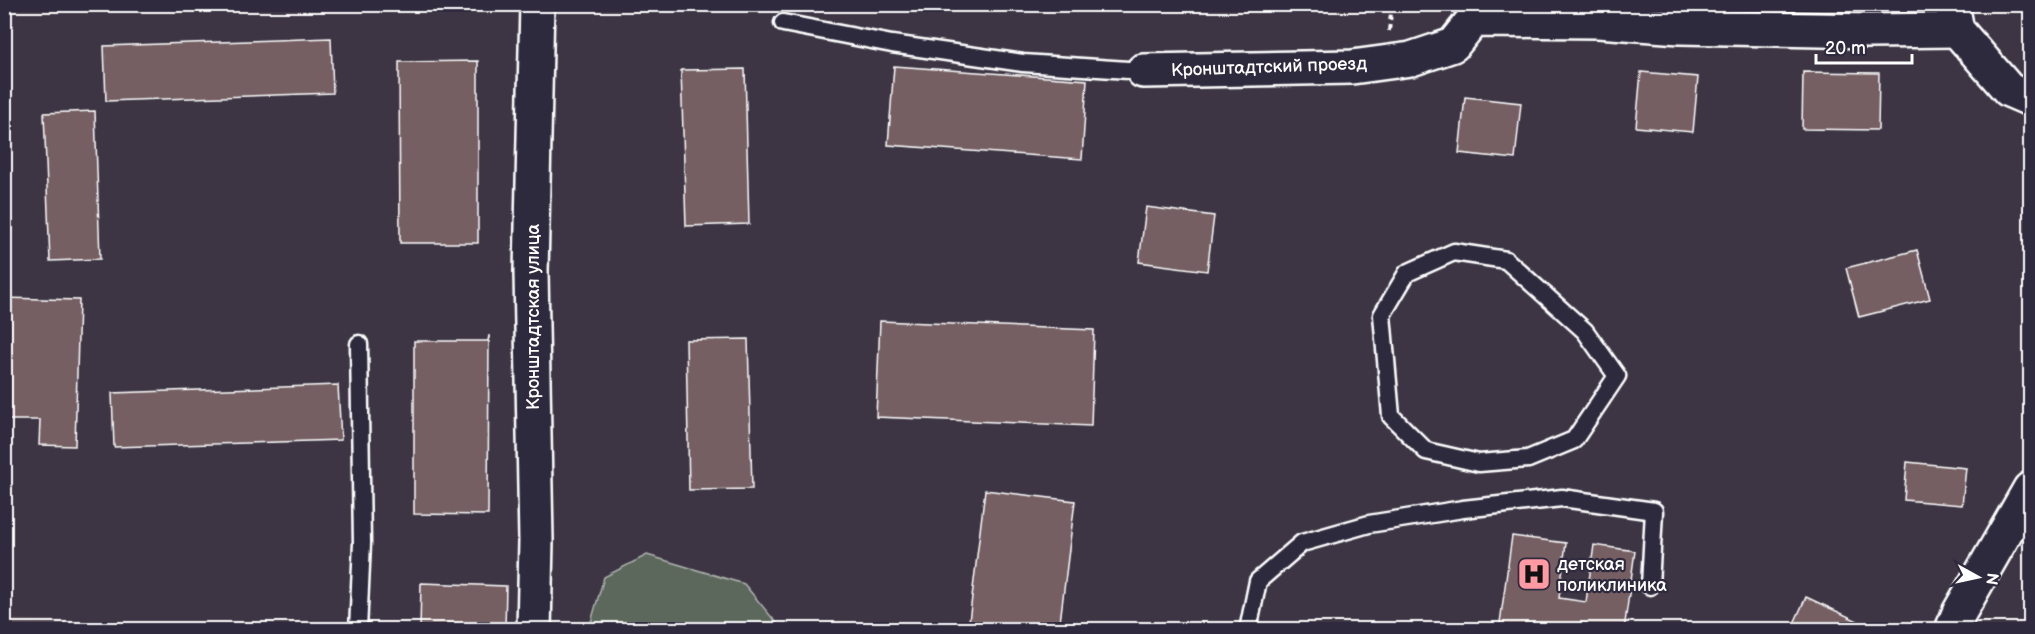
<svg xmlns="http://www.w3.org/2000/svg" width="2035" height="634" font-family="'Balsamiq Sans',sans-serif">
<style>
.built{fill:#4e424d}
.green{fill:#5d685d;stroke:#aeb4ae;stroke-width:1.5}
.building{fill:#745f62;stroke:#fff;stroke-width:1.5}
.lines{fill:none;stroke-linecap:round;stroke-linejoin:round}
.service-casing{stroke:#fff;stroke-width:21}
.minor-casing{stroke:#fff;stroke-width:38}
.path{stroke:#fff;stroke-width:4;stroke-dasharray:6 4.5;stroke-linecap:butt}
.service{stroke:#2f2a3d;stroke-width:16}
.minor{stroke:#2f2a3d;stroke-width:33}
.labels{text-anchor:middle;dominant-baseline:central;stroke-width:4.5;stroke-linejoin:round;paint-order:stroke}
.street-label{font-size:18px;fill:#fff;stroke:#2f2a3d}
.poi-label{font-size:18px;fill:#fff;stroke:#2f2a3d;text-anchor:start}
</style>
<rect width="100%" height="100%" fill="#3d3544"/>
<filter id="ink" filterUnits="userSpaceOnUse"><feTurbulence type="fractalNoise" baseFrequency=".0167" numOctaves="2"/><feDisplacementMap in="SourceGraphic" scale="12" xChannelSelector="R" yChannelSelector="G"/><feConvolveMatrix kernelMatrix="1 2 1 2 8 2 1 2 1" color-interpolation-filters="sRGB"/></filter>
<g filter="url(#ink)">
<!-- built -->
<path class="built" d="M5 619 321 628V630H5Z"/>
<!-- green -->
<path class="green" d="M647 555 744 584 779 626 780 629H589L604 577Z"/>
<!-- building -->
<g class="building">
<path d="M331 38 333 93 106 101 104 46Z"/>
<path d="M478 61V243H400L399 62Z"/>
<path d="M894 66 1087 80 1082 159 888 145Z"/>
<path d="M745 69 749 224 686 226 681 70Z"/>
<path d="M1641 72 1698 77 1693 132 1636 127Z"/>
<path d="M1803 72 1879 73 1878 130 1802 129Z"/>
<path d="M1465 97 1521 103 1515 159 1459 153Z"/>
<path d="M95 111 100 259 50 261 44 113Z"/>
<path d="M1146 207 1214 216 1207 271 1139 262Z"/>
<path d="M1917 250 1930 299 1859 317 1846 268Z"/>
<path d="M4 298 79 300 75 446 39 445 40 420H4Z"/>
<path d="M880 321 1094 330 1091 426 876 417Z"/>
<path d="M489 335 488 515 414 514V341H488Z"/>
<path d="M748 339 752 489 689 490 686 340Z"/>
<path d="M338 385 341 440 114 447 112 393Z"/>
<path d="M1907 462 1966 468 1962 505 1904 500Z"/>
<path d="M985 490 1075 501 1059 630H968Z"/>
<path d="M1512 536 1566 543 1559 598 1586 602 1594 545 1635 551 1624 630H1499Z"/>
<path d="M421 583 506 586 505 630H420Z"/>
<path d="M1806 597 1860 622 1856 630H1791Z"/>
</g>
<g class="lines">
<defs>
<g id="service">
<path d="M783 23 892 44 1023 63 1143 71"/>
<path d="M1454 252 1506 260 1585 331 1617 376 1574 440 1528 459 1479 463 1426 451 1391 416 1382 315 1407 273Z"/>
<path d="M358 630 362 543 359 344"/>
<path d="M1248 630 1258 581 1302 543 1369 524 1463 509 1562 498 1654 511 1650 586"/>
</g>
<g id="minor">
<path d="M1952 4 1957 30 2009 90 2030 99"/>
<path d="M1143 71 1352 67 1411 59 1453 45 1473 20 1598 21 1680 27 1869 31 1957 30"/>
<path d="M534 630 536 541 531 272 537 4"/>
<path d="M1952 630 1959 613 2030 489"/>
</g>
</defs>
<!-- service casing -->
<use href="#service" class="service-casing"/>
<!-- minor casing -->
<use href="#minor" class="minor-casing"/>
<!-- path -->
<path class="path" d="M1389 31 1392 4"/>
<!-- service -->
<use href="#service" class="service"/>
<!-- minor -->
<use href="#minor" class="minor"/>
</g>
</g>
<!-- icons -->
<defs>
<symbol id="hospital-square" viewBox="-11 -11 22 22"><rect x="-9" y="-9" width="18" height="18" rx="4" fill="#ff9aa2" stroke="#2f2a3d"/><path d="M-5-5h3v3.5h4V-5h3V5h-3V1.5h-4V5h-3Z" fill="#111"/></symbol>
</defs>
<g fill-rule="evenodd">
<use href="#hospital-square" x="1515" y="555" width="38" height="38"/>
</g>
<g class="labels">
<!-- street labels -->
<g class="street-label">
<text transform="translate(1269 67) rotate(-2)">Кронштадтский проезд</text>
<text transform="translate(533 317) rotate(-90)">Кронштадтская улица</text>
</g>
<!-- poi labels -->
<g class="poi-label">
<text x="1557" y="564">детская<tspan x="1557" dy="21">поликлиника</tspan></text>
</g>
</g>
<!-- margin -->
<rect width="2035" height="634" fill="none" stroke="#2f2a3d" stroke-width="24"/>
<rect x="12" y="12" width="2011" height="610" fill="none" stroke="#fff" stroke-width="2" filter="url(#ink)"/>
<!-- north arrow -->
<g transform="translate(1978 577) rotate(98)" stroke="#2f2a3d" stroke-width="4.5" paint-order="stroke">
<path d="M0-4.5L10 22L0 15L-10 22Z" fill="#ffffff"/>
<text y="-9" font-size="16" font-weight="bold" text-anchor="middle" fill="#ffffff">N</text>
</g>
<!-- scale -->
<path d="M1816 54v9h96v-9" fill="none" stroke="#ffffff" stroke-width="3"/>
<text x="1825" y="54" font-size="18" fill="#ffffff" stroke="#2f2a3d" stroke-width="4.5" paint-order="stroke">20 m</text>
</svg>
